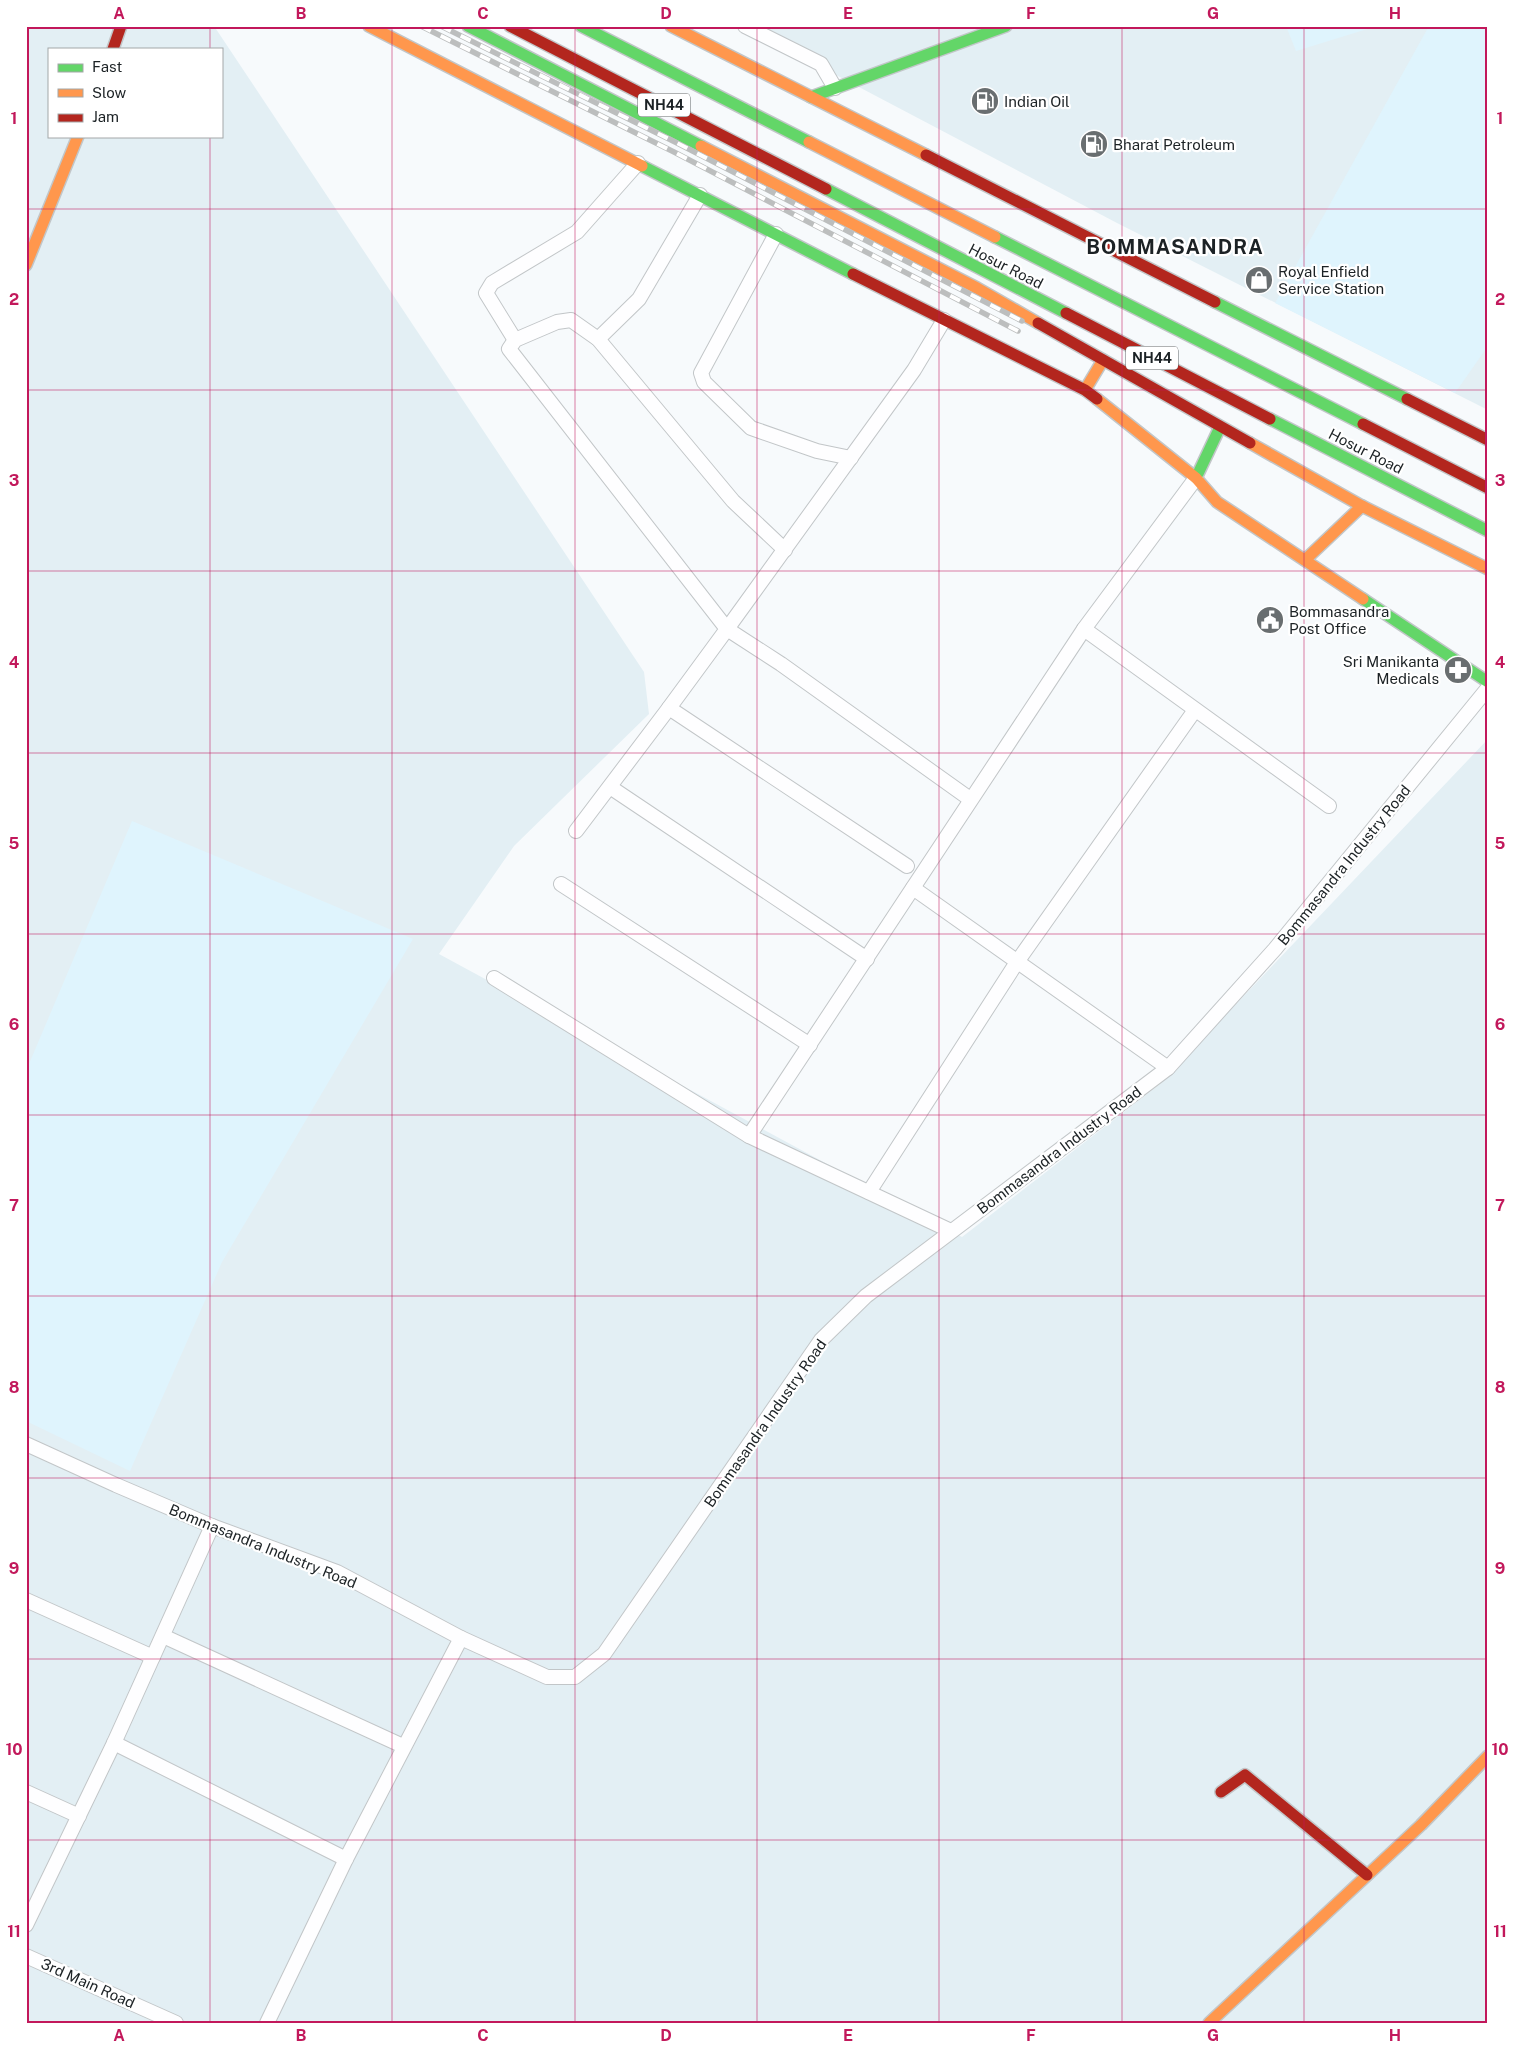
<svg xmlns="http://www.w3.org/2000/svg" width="1514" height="2049" font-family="'Public Sans',sans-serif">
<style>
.built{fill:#e3eff4;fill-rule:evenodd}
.green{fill:#dff4fd}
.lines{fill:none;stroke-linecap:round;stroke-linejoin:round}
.street-casing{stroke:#c2c6c8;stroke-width:16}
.fast-casing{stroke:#c2c6c8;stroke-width:14}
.slow-casing{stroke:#c2c6c8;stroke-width:14}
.jam-casing{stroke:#c2c6c8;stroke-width:14}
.street{stroke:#fefeff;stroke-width:14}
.fast{stroke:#63d668;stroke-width:11}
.slow{stroke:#ff974d;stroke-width:11}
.jam{stroke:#b3261e;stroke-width:11}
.rail-casing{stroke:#bcbebe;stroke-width:5.5}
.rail{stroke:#fff;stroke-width:4;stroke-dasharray:11;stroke-linecap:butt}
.grid{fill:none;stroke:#c2185b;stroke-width:1;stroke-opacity:0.55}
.labels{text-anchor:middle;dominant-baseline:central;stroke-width:4.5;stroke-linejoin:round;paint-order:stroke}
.shield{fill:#fff;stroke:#606466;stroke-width:1}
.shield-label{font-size:14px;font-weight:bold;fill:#1c2225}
.poi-label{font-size:15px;fill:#1c2225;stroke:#fff;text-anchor:start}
.street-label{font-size:15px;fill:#1c2225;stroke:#fff}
.district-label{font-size:20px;font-weight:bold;letter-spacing:1px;fill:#1c2225;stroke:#fff}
.neatline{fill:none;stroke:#c2185b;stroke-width:2}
.grid-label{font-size:16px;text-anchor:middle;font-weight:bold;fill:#c2185b}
</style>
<rect width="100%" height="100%" fill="#f7fafc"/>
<!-- built -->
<g class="built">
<path d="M26 26H214L644 672 649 714 514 846 439 954 962 1237 1160 1084 1488 739V2023H26ZM49 49H221V136H49Z"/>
<path d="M743 26H1488V410L1117 223Z"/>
</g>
<!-- green -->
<g class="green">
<path d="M1286 26H1377L1296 51Z"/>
<path d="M1429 26H1488V346L1455 393 1275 303Z"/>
<path d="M132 821 413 939 222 1262 130 1471 26 1421V1071Z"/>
</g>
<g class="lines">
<defs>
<g id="street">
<path d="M745 26 821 64 835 88"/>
<path d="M776 234 701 373 704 382 751 428 817 451 851 458"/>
<path d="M944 320 914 370 727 629 781 664 970 799"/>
<path d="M598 339 639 299 700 195"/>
<path d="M515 340 486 293 492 283 577 232 638 163"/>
<path d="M1084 629 1329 806"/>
<path d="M669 708 727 629 509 349 515 340 557 322 571 320 598 339 733 501 785 550"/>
<path d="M610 787 867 959"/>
<path d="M576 831 669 708 907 866"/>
<path d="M561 884 810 1045"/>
<path d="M913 888 1168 1068"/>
<path d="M494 978 749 1136 1084 629 1196 478"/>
<path d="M749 1136 951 1231"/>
<path d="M869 1192 1017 962 1195 710"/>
<path d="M26 1444 116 1485 212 1526 337 1572 461 1638 547 1677H575L604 1654 821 1340 866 1296 1168 1068 1275 949 1488 688"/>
<path d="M26 1600 153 1657"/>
<path d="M163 1636 403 1746"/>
<path d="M114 1743 346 1859"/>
<path d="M26 1792 79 1816"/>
<path d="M26 1925 114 1743 212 1526"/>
<path d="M26 1956 176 2023"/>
<path d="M267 2023 346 1859 461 1638"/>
</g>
<g id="fast">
<path d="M468 26 701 146"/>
<path d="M581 26 809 142"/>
<path d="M811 97 1006 26"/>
<path d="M642 166 853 274"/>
<path d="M826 189 1066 313"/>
<path d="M995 237 1363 424"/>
<path d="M1215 302 1407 399"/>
<path d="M1270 419 1488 531"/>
<path d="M1196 478 1220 427"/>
<path d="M1363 599 1488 682"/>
</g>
<g id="slow">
<path d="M369 26 642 166"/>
<path d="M671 26 926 155"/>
<path d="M809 142 995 237"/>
<path d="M701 146 977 288 1038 323"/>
<path d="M26 265 78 136"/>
<path d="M1085 390 1103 360"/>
<path d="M1097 399 1196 478 1217 502 1363 599"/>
<path d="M1250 443 1362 506 1488 569"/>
<path d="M1305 560 1362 506"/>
<path d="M1209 2023 1421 1825 1488 1756"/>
</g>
<g id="jam">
<path d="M510 26 826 189"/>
<path d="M113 49 121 26"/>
<path d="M926 155 1215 302"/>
<path d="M853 274 1085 390 1097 399"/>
<path d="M1066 313 1270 419"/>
<path d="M1038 323 1250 443"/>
<path d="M1407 399 1488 440"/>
<path d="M1363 424 1488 488"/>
<path d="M1221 1792 1245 1775 1367 1875"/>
</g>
</defs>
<!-- street casing -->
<use href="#street" class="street-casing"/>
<!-- fast casing -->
<use href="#fast" class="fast-casing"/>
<!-- slow casing -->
<use href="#slow" class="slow-casing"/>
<!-- jam casing -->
<use href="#jam" class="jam-casing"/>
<!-- street -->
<use href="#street" class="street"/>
<!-- fast -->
<use href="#fast" class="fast"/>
<!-- slow -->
<use href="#slow" class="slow"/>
<!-- jam -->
<use href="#jam" class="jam"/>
<defs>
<g id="rail">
<path d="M421 26 674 152 1018 331"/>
<path d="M441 26 677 143 1022 321"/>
</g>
</defs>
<!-- rail casing -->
<use href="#rail" class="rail-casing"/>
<!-- rail -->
<use href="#rail" class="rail"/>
</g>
<!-- grid -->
<path class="grid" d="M210 26V49M392 26V2023M575 26V2023M757 26V2023M939 26V2023M1122 26V2023M1304 26V2023M210 136V2023M26 209H1488M26 390H1488M26 571H1488M26 753H1488M26 934H1488M26 1115H1488M26 1296H1488M26 1478H1488M26 1659H1488M26 1840H1488"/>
<!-- icons -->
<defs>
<symbol id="fuel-disc" viewBox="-11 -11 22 22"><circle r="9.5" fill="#696e70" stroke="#fff"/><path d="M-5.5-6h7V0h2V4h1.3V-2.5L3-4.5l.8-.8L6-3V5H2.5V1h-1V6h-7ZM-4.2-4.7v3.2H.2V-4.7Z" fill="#fff"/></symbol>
<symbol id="shop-disc" viewBox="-11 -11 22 22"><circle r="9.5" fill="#696e70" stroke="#fff"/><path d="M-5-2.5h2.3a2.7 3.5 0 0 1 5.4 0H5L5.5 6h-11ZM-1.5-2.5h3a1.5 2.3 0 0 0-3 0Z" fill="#fff"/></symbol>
<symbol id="civic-disc" viewBox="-11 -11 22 22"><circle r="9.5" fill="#696e70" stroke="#fff"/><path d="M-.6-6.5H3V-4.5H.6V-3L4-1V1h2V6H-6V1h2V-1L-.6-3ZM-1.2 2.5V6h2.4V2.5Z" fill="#fff"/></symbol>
<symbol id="pharmacy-disc" viewBox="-11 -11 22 22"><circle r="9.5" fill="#696e70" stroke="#fff"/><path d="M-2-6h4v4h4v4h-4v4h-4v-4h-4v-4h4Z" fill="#fff"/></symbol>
</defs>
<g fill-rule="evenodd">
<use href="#fuel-disc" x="969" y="85" width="32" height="32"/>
<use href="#fuel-disc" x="1078" y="128" width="32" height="32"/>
<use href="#shop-disc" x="1243" y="264" width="32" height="32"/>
<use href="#civic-disc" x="1254" y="604" width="32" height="32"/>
<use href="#pharmacy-disc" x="1442" y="654" width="32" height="32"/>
</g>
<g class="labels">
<!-- shield labels -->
<g class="shield">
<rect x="638" y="93.5" width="52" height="23" rx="4"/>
<rect x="1126" y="346.5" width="52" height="23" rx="4"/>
</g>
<g class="shield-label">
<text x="664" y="105">NH44</text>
<text x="1152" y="358">NH44</text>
</g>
<!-- poi labels -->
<g class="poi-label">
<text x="1004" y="101">Indian Oil</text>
<text x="1113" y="144">Bharat Petroleum</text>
<text x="1278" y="271">Royal Enfield<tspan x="1278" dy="17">Service Station</tspan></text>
<text x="1289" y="611">Bommasandra<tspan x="1289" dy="17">Post Office</tspan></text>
<text x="1439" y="661" text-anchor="end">Sri Manikanta<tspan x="1439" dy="17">Medicals</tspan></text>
</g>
<!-- street labels -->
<g class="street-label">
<text transform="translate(1006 266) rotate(27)">Hosur Road</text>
<text transform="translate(1366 451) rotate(27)">Hosur Road</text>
<text transform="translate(1344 865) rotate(-51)">Bommasandra Industry Road</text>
<text transform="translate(1059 1150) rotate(-37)">Bommasandra Industry Road</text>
<text transform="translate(765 1423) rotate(-55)">Bommasandra Industry Road</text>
<text transform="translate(263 1546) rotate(22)">Bommasandra Industry Road</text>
<text transform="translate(88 1983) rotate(24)">3rd Main Road</text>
</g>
<!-- district labels -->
<g class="district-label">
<text x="1175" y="247">BOMMASANDRA</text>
</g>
</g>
<!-- border -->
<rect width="1514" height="2049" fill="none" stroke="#ffffff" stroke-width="55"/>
<!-- legend -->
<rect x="48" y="48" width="175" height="90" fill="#ffffff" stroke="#a4a7a8"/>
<rect x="58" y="64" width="25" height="8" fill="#63d668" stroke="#a4a7a8"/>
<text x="92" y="72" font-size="15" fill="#1c2225">Fast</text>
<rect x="58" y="89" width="25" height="8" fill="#ff974d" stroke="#a4a7a8"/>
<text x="92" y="98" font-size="15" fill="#1c2225">Slow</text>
<rect x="58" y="114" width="25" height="8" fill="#b3261e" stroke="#a4a7a8"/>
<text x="92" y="122" font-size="15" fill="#1c2225">Jam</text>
<rect x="28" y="28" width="1458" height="1994" class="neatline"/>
<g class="grid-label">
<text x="119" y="19">A</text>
<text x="301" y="19">B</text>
<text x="483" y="19">C</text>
<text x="666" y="19">D</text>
<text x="848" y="19">E</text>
<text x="1031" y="19">F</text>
<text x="1213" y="19">G</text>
<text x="1395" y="19">H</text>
<text x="14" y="124">1</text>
<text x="1500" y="124">1</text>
<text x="14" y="305">2</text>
<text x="1500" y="305">2</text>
<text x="14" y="486">3</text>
<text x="1500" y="486">3</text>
<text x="14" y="668">4</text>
<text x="1500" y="668">4</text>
<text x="14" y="849">5</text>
<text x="1500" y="849">5</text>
<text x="14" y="1030">6</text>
<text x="1500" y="1030">6</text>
<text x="14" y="1211">7</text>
<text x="1500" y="1211">7</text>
<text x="14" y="1393">8</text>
<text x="1500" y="1393">8</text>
<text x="14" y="1574">9</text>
<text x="1500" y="1574">9</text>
<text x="14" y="1755">10</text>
<text x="1500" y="1755">10</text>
<text x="14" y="1937">11</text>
<text x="1500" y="1937">11</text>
<text x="119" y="2041">A</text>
<text x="301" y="2041">B</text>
<text x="483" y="2041">C</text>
<text x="666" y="2041">D</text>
<text x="848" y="2041">E</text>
<text x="1031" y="2041">F</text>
<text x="1213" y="2041">G</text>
<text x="1395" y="2041">H</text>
</g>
</svg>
